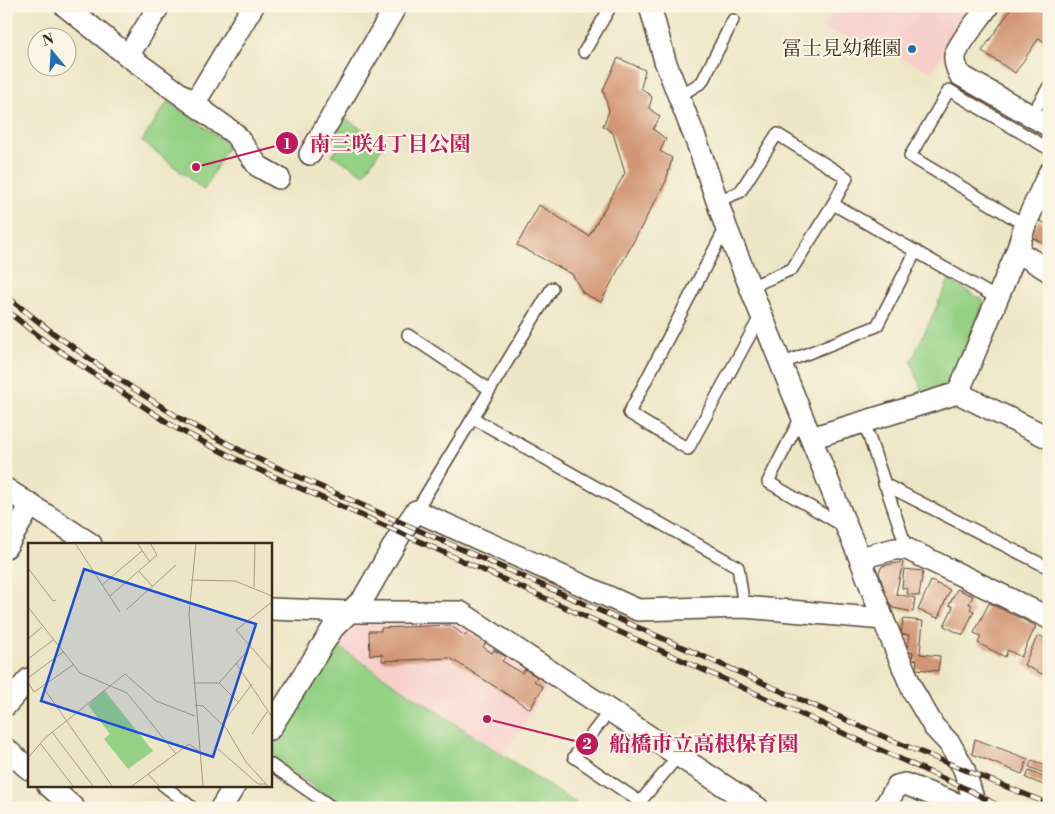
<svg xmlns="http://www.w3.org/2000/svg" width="1055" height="814" font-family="'Libre Bodoni','Noto Serif JP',serif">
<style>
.built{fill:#f7d0cc}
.green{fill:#94d185;stroke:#687e52}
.building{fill:#d29574}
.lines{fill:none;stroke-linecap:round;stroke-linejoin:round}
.service-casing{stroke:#564637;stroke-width:14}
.minor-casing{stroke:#564637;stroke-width:24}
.service{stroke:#fff;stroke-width:11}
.minor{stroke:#fff;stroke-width:21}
.rail-casing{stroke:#3b2a1e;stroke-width:5.5}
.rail{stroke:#fcf5e5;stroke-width:4;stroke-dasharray:11;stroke-linecap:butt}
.poi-dot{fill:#1f6fb2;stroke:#fcf5e5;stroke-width:2}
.labels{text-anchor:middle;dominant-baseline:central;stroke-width:4.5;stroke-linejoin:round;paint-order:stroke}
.poi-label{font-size:20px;fill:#3b2a1e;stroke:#fcf5e5;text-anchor:end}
.inset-road{fill:none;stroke:#a69b83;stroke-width:1}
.view{fill:#1d4ed8;fill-opacity:0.15;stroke:#1d4ed8;stroke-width:2.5}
.inset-edge{fill:none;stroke:#3b2a1e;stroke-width:2.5}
.leader{fill:none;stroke:#c2185b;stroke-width:2}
.callout-dot{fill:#c2185b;stroke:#fcf5e5;stroke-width:2}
.mark-label{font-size:15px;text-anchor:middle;font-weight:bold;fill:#fff}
.callout-label{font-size:21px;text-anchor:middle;font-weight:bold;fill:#c2185b;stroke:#fcf5e5;stroke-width:4.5;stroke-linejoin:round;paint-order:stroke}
</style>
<rect width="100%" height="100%" fill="#fcf5e5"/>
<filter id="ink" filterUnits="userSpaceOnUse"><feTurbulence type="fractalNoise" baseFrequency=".02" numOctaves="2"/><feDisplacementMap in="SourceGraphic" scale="10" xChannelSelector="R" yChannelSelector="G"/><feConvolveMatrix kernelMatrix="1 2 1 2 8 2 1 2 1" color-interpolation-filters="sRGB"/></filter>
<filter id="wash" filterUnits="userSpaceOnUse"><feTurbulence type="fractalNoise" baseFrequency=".0096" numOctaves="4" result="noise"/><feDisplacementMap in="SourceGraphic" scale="20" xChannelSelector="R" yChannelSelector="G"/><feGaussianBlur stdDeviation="1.12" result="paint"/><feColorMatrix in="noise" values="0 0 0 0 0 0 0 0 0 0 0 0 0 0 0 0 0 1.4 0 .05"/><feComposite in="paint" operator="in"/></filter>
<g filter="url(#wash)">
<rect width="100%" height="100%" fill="#ede6c6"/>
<!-- built -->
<g class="built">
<path d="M837 6H976L931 71 822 27Z"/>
<path d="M457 620 551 683 503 755 331 642 345 628 361 621Z"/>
</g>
<!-- green -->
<g class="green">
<path d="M168 101 229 144 204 190 142 141Z"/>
<path d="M344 118 385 143 364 174 332 155 339 147 332 136Z"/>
<path d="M949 280 984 301 950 385 923 394 911 362Z"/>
<path d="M331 642 583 808H345L270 756V738Z"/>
</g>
<g id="blocks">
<!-- building -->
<g class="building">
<path d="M1013 6H1049V45L1039 38 1015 73 982 51Z"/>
<path d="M618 58 645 70 641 88 652 97 649 108 660 117 653 129 666 139 660 151 672 158 666 181 601 302 583 293 572 274 517 245 539 205 589 236 625 173 613 133 603 126 609 111 603 90Z"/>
<path d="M1049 218V242L1047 245 1030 236 1039 220 1046 224Z"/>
<path d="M903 562 896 594 915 598 913 612 893 608 887 600 879 572 882 566Z"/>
<path d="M904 569 923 571 919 596 907 594 908 589 902 588Z"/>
<path d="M931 581 950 590 938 618 918 610Z"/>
<path d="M957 589 973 596 969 604 972 605 970 609 974 611 963 635 944 626 953 607 949 605Z"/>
<path d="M989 603 1036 626 1021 657 1008 650 1005 657 978 643 981 636 974 633Z"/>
<path d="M903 619 923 621 920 654 940 656 938 671 916 669 917 660 912 659 913 652H908L909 635 901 634Z"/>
<path d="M450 625 465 636 468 632 486 642 483 647 492 653 494 650 506 657 502 661 522 673 525 669 537 677 534 681 543 687 530 709 450 658 382 661V654L370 655 369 631H381V628Z"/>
<path d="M1038 635 1049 640V671L1046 676 1024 665Z"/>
<path d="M975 739 1028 759 1022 774 972 754Z"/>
<path d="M1032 760 1049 767V775L1029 767Z"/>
<path d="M1029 771 1049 779V787L1026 778Z"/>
</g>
</g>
</g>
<g filter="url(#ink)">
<use href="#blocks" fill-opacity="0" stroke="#564637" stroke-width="1"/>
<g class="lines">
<defs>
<g id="service">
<path d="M584 52 611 6"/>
<path d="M679 96 702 82 733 20"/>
<path d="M1031 116 1049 86"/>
<path d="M717 201 740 192 777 134 847 178 833 204 792 269 750 287"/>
<path d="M833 204 997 298"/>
<path d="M1025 225 910 156 949 90 1049 149"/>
<path d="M726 227 629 413 688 449 761 315"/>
<path d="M408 335 489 389"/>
<path d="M781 364 877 326 916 251"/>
<path d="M802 415 768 482 845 527"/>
<path d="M473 418 738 567 744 607"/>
<path d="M864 422 907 549"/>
<path d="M884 484 1049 568"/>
<path d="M416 511 552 288"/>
<path d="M610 710 574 757 640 802 679 755"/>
<path d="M270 764 333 808"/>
<path d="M163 785 193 808"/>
</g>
<g id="minor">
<path d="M65 6 128 56 235 134 258 166 279 178"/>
<path d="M650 6 665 61 699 148 726 227 847 528 860 558 883 619 913 691 934 727 950 744 964 769 976 808"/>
<path d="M988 6C980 18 958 44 955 56 954 62 957 69 960 75L1049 126"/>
<path d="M128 56 159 6"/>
<path d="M194 104 253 6"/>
<path d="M310 154 396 6"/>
<path d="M1017 251 1049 271"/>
<path d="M958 393 1049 438"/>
<path d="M811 438 958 393 1017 251 1025 225 1049 173"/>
<path d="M6 489 91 544"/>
<path d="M6 547 31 505"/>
<path d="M860 558 895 549H907L1049 618"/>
<path d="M270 609 350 612H460L758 808"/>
<path d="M6 705 29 679"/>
<path d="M270 729 333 628 363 599 401 533 416 511 638 610 744 607 883 619"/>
<path d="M6 749 29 769"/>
<path d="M48 785 74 808"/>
<path d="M221 808 235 785"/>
<path d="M884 808 897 786 905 784 968 808"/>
</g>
</defs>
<!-- service casing -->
<use href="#service" class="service-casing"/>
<!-- minor casing -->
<use href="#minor" class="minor-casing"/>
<!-- service -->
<use href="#service" class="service"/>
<!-- minor -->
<use href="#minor" class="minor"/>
<defs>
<g id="rail">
<path d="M6 296 53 333 117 378 181 419 249 455 896 742 1049 804"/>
<path d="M6 310 46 342 176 428 246 464 401 533 971 791 1002 808"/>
</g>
</defs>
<!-- rail casing -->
<use href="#rail" class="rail-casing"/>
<!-- rail -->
<use href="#rail" class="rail"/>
</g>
</g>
<!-- markers -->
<circle class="poi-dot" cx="912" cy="49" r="5"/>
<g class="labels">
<!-- poi labels -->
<g class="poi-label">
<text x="902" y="49">冨士見幼稚園</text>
</g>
</g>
<!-- overview -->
<g transform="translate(28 543)">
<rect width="244" height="244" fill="#ede6c6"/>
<path d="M76 147 125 208 100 226 76 196 82 191 60 162Z" fill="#94d185"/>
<path class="inset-road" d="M47 0 92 69M109 0 122 19M168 0 161 71 175 243M0 25 25 58 28 57M111 28 125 44M163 37 207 38 244 53M74 42 114 8M226 44 227 0M82 53 129 12 122 0M244 59 208 87 244 128M0 64 52 130 99 150 148 211M98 67 148 22M0 96 14 84M0 116 25 97M208 120 244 174M0 135 35 109M0 139 6 149 45 122M165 140H191L220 107M191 140 210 159M15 144 84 243M167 162 175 163 198 185 218 219 240 243M194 181 224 141M24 189 65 243M224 191 239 169M12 200 45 243M190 206 230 241H238M0 215 17 195 97 131 128 158 167 173M120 231 131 243M104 243 161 201 172 209"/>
<path class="view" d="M56 26 228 81 185 214 13 158Z"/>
<rect width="244" height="244" class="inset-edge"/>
</g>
<!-- callouts -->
<path class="leader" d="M196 167L287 143M487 719L587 744"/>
<g class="callout-dot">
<circle cx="196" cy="167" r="5"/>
<circle cx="487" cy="719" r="5"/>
<circle cx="287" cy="143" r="12"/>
<circle cx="587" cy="744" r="12"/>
</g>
<g class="mark-label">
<text x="287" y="149">1</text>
<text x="587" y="749">2</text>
</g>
<g class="callout-label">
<text x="390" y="151">南三咲4丁目公園</text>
<text x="704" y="751">船橋市立高根保育園</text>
</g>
<!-- margin -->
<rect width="1055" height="814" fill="none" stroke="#fcf5e5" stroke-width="25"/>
<!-- north arrow -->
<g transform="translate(52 52) rotate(342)"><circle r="24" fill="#fcf5e5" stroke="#afa495"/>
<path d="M0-4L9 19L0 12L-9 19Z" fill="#1f6fb2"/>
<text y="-8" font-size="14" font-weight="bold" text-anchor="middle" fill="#3b2a1e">N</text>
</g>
</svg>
